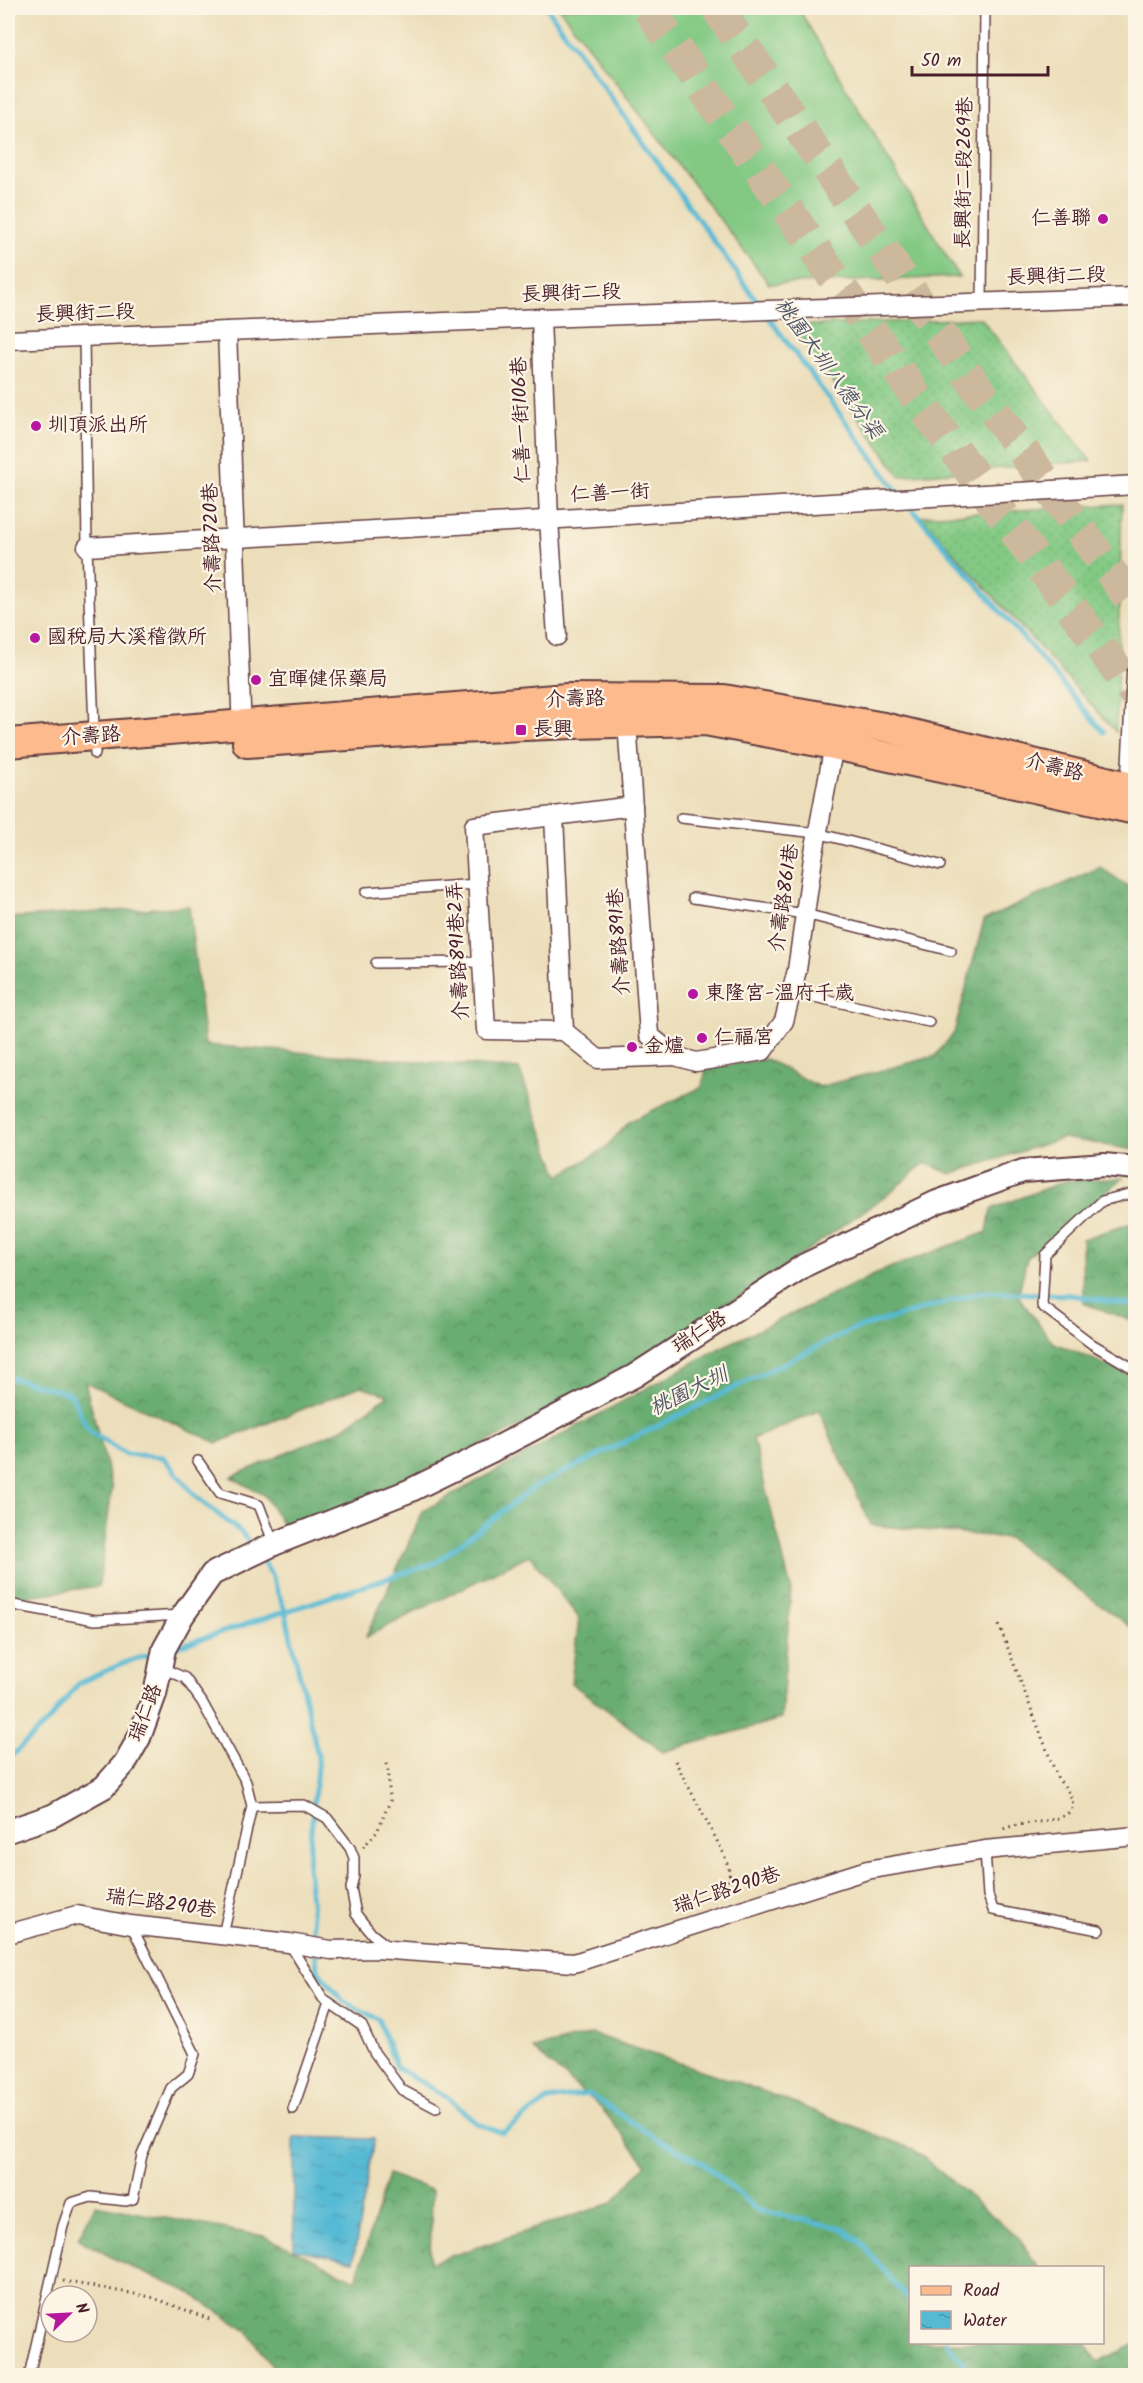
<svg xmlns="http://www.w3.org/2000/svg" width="1143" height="2383" font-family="Kalam,'LXGW WenKai TC',sans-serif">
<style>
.grass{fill:url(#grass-dots);stroke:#667458;stroke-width:1.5}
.forest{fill:url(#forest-crowns);stroke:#5a664e;stroke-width:1.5}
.pitch{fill:#83c984;stroke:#667458;stroke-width:1.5}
.water{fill:url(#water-ripples);stroke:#506c80;stroke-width:1.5}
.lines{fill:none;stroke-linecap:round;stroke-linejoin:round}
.stream{stroke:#56bad4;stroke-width:5}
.motorway-tunnel{stroke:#ccb89d;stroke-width:33;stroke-dasharray:33 16;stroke-linecap:butt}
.service-casing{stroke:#623c40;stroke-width:12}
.minor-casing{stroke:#623c40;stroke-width:21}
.tertiary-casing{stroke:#623c40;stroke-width:26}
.primary-casing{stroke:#623c40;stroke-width:32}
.path{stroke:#623c40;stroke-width:3;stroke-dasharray:1.5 4.5;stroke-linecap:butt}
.service{stroke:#fff;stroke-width:9}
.minor{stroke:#fff;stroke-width:18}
.tertiary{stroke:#fff;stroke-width:22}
.primary{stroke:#fcba8d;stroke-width:28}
.poi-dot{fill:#b5179e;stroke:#fcf5e5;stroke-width:2}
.labels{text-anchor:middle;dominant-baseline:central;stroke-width:4.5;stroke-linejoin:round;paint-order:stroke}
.street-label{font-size:20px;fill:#4a1f2b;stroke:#fcf5e5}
.poi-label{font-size:20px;fill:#4a1f2b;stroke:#fcf5e5;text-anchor:start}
.water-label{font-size:21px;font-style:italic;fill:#4e5566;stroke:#fcf5e5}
</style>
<defs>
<pattern id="grass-dots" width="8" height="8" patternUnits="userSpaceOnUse" patternTransform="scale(1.5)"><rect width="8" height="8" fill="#83c984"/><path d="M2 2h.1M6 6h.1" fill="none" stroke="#73ac72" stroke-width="1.8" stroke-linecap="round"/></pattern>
<pattern id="forest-crowns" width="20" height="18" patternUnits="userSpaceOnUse" patternTransform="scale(1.5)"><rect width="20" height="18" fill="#6aad72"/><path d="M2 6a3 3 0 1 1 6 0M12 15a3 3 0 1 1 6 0" fill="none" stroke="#598c5e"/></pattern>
<pattern id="water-ripples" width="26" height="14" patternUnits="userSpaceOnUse" patternTransform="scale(1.5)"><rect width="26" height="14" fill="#56bad4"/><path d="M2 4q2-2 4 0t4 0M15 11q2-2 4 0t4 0" fill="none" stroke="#4997ac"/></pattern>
</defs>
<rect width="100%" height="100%" fill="#fcf5e5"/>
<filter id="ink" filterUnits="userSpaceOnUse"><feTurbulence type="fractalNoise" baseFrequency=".0167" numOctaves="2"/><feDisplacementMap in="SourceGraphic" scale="12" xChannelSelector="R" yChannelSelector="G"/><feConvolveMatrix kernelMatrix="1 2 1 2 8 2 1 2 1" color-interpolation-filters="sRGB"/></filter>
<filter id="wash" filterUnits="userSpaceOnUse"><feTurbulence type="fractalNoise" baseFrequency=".008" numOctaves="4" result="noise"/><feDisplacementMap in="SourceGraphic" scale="24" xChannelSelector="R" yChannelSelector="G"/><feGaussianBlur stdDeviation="1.35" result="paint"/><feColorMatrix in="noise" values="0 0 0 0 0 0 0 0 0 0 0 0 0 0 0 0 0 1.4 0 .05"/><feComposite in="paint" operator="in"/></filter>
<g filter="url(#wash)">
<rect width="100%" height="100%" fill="#ecdeba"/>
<!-- grass -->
<g class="grass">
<path d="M981 318 1091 461 900 476 793 326Z"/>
<path d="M1122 504 1116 732 921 516Z"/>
</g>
<!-- forest -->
<g class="forest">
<path d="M1100 867 1135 891V1150L1063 1138 951 1174 925 1163 887 1195 756 1286 572 1402 462 1454 287 1531 264 1495 231 1477 340 1430 388 1395 361 1386 217 1443 85 1382 112 1488 99 1586 8 1599V918L189 906 205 1045 519 1069 559 1176 604 1149 630 1121 702 1087 706 1069 766 1059 819 1087 935 1056 954 1033 984 920Z"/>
<path d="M1123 1178 1027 1258 1018 1296 1052 1342 1135 1377V1630L1008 1538 871 1525 819 1411 753 1439 791 1589 781 1719 663 1752 571 1683 579 1618 529 1555 366 1637 423 1511 720 1348 889 1268 987 1232 991 1209 1065 1181Z"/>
<path d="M1135 1222H1136L1135 1322 1083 1303 1082 1239Z"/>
<path d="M592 2034 746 2085 913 2149 1019 2238 1038 2267 910 2268V2342L1086 2343 1098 2362 1135 2344V2375H278L248 2332 187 2291 128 2266 78 2239 95 2205 264 2236 356 2280 388 2174 432 2190 430 2263 612 2203 646 2164 602 2109 533 2049Z"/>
</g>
<!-- pitch -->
<path class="pitch" d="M559 8H798L959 277 769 284Z"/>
<!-- water -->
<path class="water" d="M294 2137 374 2139 353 2261 294 2249Z"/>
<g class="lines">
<!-- stream -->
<g class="stream">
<path d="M547 8 761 307"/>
<path d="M766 314 900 495"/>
<path d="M908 504 1104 732"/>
<path d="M8 1377 71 1394 89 1431 125 1454 163 1457 196 1497 242 1533 253 1548"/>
<path d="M260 1558 270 1572 285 1611 318 1756 308 1865 317 1969 343 2001 378 2019 396 2067 447 2097 478 2124 502 2133 548 2100 588 2094 661 2141 703 2163 757 2210 842 2228 860 2242 910 2301"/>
<path d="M173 1648 435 1563 534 1487 851 1330 982 1292 1071 1295 1136 1306"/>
<path d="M8 1759 47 1723 79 1683 126 1662 156 1653"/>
<path d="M946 2342 975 2376"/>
</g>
</g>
</g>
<g filter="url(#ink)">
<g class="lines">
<!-- motorway-tunnel -->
<g class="motorway-tunnel">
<path d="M648 8 929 415 1136 695"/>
<path d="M717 8 975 385 1136 607"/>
</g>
<defs>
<g id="service">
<path d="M982 302 985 8"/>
<path d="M84 336 87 547 95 754"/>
<path d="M681 818 817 833 940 865"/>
<path d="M366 892 477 884"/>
<path d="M693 898 805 914 951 951"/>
<path d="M376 963 482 962"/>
<path d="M791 992 929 1022"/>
<path d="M1136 1192 1102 1201 1045 1255 1042 1306 1092 1344 1136 1370"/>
<path d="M198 1461 220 1493 259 1505 274 1544"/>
<path d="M8 1604 95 1620 181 1615"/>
<path d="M162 1668 185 1678 202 1702 246 1782 252 1806 223 1935"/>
<path d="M252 1806 304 1805 327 1818 350 1848 354 1858V1876L351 1888 356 1914 372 1934 389 1947"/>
<path d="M985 1850 988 1895 993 1910 1099 1930"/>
<path d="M290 1945 324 2000 362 2026 374 2052 402 2090 436 2108"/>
<path d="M293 2109 329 2004"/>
<path d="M29 2376 63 2226 71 2203 91 2197 126 2201 133 2199 142 2155 171 2088 188 2074 195 2054 131 1925"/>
</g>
<g id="minor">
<path d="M541 318 549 520 557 636"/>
<path d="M227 331 242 734"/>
<path d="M8 340 541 318 1136 297"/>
<path d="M87 547 1136 485"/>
<path d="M627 722 649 1035 675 1056 696 1062 763 1051 784 1021 797 970 813 858 834 745"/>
<path d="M1130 795 1136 674"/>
<path d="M633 806 474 826 486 1030 564 1031 598 1059 675 1056"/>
<path d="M554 816 564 1031"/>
<path d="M8 1934 77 1915 131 1925 289 1943 331 1950 376 1949 574 1963 867 1870 985 1850 1136 1836"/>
</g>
<path id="tertiary" d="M8 1831 52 1816 104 1787 125 1763 139 1738 155 1694 164 1649 183 1615 212 1574 274 1544 409 1491 493 1450 634 1376 805 1265 937 1202 1023 1171 1104 1165 1136 1168"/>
<g id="primary">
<path d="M8 743 567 698 724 699 884 727 1136 788"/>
<path d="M247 743 434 730 573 724 705 721 834 745 1136 810"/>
</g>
</defs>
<!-- service casing -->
<use href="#service" class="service-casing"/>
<!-- minor casing -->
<use href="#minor" class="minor-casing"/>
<!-- tertiary casing -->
<use href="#tertiary" class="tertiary-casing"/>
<!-- primary casing -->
<use href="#primary" class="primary-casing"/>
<!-- path -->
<g class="path">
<path d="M999 1625 1058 1779C1106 1830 1022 1817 1002 1830"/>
<path d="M675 1761 724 1854 730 1873 723 1896"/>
<path d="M363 1847 377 1832 390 1801 387 1762"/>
<path d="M63 2281 151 2297 212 2320"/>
</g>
<!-- service -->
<use href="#service" class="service"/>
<!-- minor -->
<use href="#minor" class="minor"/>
<!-- tertiary -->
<use href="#tertiary" class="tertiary"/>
<!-- primary -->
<use href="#primary" class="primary"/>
</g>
</g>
<!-- markers -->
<g class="poi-dot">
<circle cx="1103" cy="219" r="6"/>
<circle cx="36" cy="426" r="6"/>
<circle cx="35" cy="638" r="6"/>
<circle cx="256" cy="680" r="6"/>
<rect x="515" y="724" width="12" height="12" rx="3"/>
<circle cx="693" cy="994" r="6"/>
<circle cx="702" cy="1038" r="6"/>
<circle cx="632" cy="1047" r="6"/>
</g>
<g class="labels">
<!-- street labels -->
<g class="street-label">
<text transform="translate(965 173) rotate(-89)">長興街二段269巷</text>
<text transform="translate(1056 277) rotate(-2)">長興街二段</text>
<text transform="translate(571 294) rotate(-2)">長興街二段</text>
<text transform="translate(85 314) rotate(-2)">長興街二段</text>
<text transform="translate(522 420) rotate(-92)">仁善一街106巷</text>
<text transform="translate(610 494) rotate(-3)">仁善一街</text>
<text transform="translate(213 538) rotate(-92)">介壽路720巷</text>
<text transform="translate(575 700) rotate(-2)">介壽路</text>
<text transform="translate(91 737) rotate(-4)">介壽路</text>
<text transform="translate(1054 768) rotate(14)">介壽路</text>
<text transform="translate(785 898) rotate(-82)">介壽路861巷</text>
<text transform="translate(620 942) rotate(-94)">介壽路891巷</text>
<text transform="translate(459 951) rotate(-93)">介壽路891巷2弄</text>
<text transform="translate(700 1333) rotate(-33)">瑞仁路</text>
<text transform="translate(146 1713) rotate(-69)">瑞仁路</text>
<text transform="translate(727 1891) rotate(-18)">瑞仁路290巷</text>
<text transform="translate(161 1904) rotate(8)">瑞仁路290巷</text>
</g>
<!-- poi labels -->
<g class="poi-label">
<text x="1091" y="219" text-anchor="end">仁善聯</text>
<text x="48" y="426">圳頂派出所</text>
<text x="47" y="638">國稅局大溪稽徵所</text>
<text x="268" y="680">宜暉健保藥局</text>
<text x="533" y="730">長興</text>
<text x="705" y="994">東隆宮-溫府千歲</text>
<text x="714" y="1038">仁福宮</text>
<text x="644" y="1047">金爐</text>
</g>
<!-- water labels -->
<g class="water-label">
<text transform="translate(828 369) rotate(54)">桃園大圳八德分渠</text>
<text transform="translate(689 1392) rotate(-26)">桃園大圳</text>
</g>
</g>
<!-- margin -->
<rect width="1143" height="2383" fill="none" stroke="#fcf5e5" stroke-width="30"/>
<!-- legend -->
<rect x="909" y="2266" width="195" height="78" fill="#fcf5e5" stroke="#b59f9b" stroke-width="1.5"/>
<rect x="921" y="2286" width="30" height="9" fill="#fcba8d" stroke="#b59f9b" stroke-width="1.5"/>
<text x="963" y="2296" font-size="18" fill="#4a1f2b">Road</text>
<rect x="921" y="2311" width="30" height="18" fill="url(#water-ripples)" stroke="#b59f9b" stroke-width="1.5"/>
<text x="963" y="2326" font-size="18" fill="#4a1f2b">Water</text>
<!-- north arrow -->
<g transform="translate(69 2314) rotate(66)"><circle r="28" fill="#fcf5e5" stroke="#b59f9b" stroke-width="1.5"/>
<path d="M0-4.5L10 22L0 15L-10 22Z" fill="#b5179e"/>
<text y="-9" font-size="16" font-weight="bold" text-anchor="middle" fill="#4a1f2b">N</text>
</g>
<!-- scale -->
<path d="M912 66v9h136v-9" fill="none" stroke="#4a1f2b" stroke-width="3"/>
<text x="921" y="66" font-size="18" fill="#4a1f2b" stroke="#fcf5e5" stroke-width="4.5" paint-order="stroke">50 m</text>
</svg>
